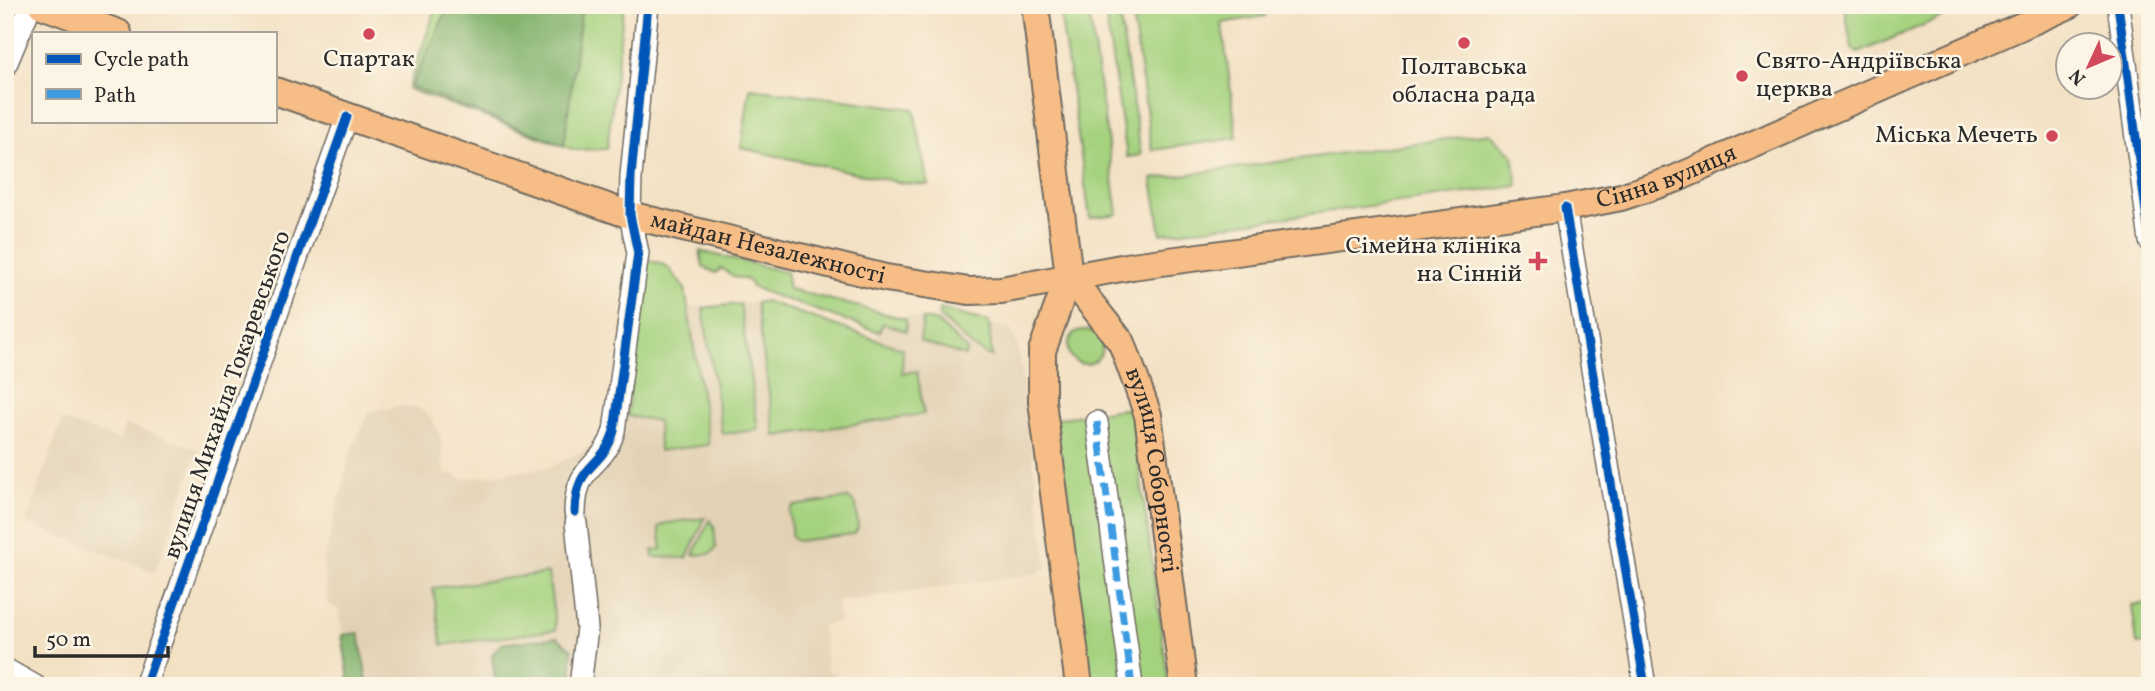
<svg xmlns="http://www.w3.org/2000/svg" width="2155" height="691" font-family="Vollkorn,serif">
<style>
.built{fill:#e2d1b4}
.green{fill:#a5d27f;stroke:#687e55;stroke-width:2}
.forest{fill:#84b46e;stroke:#58704c;stroke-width:2}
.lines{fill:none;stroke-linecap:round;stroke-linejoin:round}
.minor-casing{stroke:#716b61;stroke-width:24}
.major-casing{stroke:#716b61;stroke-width:30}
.minor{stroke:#fff;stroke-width:21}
.major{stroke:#f6be86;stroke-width:26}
.quiet{stroke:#3d9ce1;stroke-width:7;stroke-dasharray:14 7;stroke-linecap:butt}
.cycleway-casing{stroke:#fcf5e5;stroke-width:13}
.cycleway{stroke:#0057b8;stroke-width:9}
.poi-dot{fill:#d1495b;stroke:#fcf5e5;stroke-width:2.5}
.labels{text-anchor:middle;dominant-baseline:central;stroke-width:5;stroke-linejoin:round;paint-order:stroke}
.poi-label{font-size:24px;fill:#2b2b2b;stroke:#fcf5e5}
.street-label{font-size:24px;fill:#2b2b2b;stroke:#fcf5e5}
</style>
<rect width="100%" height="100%" fill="#fcf5e5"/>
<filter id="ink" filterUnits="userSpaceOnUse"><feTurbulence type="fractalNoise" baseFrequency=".0143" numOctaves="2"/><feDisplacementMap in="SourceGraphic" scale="14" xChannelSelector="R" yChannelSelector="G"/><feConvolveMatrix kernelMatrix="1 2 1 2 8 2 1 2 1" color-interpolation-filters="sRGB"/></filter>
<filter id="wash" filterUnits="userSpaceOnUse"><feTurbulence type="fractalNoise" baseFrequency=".00686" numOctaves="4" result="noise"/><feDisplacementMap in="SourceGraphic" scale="28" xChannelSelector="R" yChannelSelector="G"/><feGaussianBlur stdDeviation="1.57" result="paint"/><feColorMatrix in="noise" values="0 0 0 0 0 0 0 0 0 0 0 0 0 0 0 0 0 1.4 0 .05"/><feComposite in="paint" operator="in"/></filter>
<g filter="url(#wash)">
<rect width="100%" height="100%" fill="#f3e1c4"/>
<!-- built -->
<g class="built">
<path d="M765 301 875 340 883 323 906 330 907 315 937 322 939 309 1011 330 1018 347 1047 567 1035 574 837 602 840 622 822 625 828 672 838 671 824 686H350L339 610 328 604 323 563 351 451 370 411 403 406 419 408 432 419 440 436 445 475 453 474 462 479 551 467 590 447 605 426 627 416 640 312Z"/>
<path d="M62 420 120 440 125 424 199 449 155 572 26 523Z"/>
</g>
<!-- green -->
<g class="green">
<path d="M437 5H624L607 149 575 150 408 89Z"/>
<path d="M1059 5H1088L1118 214 1090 218Z"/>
<path d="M1104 5H1118L1141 155 1127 157Z"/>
<path d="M1131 5H1263L1265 16 1222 23 1237 138 1152 150Z"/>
<path d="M1844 5H1970L1858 53 1852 48Z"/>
<path d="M750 88 914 109 928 185 902 183 741 148Z"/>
<path d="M1490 133 1513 155 1518 186 1161 234 1152 179Z"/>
<path d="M700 251 786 272 789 289 906 319V331L883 323 879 332 770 294 752 287 748 280 734 277 721 268 716 273 703 267Z"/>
<path d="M646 259 667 266 685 289 709 445 659 451 658 421 627 416Z"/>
<path d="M765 301 903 349 902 373 917 371 924 414 775 436 756 303Z"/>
<path d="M740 304 758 430 722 434 703 308Z"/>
<path d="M939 309 989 322 992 357 973 347 939 316Z"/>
<path d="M923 319 937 322 967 350 965 356 920 341Z"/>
<circle cx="1085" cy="347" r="17"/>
<path d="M1131 408 1169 686H1090L1053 419Z"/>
<path d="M848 498 856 504 858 528 854 534 797 541 792 538 789 512 793 506Z"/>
<path d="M705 518 687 558 653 557 652 551 662 549 659 527 667 523Z"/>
<path d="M710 520 714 526 716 548 710 554 693 555Z"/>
<path d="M548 573 556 630 442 645 433 588Z"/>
<path d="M2150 603V643L2137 644 2132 605Z"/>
</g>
<!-- forest -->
<g class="forest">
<path d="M444 5H582L564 145 411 87 447 10Z"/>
<path d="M359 633 368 686H350L342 635Z"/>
<path d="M557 637 572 649V686H496L492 655 501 644Z"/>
</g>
</g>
<g filter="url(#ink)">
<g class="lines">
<defs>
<g id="minor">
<path d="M2118 5 2150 241"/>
<path d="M5 67 31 5"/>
<path d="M1565 208 1645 686"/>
<path d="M1097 422 1132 686"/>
<path d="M575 512C576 461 602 471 614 431L638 253 630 215 631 176 648 5"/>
<path d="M576 523 587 628 580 686"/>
<path d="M5 669 35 686"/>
<path d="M145 686 347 117"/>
</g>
<g id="major">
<path d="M42 5 118 33"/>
<path d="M1035 5 1069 276 1042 351V401L1079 686"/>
<path id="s1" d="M275 91 630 215 886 278 969 291 1001 290 1132 266 1565 208 1621 197 1675 179 2069 5"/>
<path id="s2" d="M1069 276 1122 343 1148 415 1184 686"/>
</g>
</defs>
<!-- minor casing -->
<use href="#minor" class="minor-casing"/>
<!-- major casing -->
<use href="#major" class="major-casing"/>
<!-- minor -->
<use href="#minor" class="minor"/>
<!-- major -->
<use href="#major" class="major"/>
<!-- quiet -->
<path class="quiet" d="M1097 422 1132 686"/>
<defs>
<g id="cycleway">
<path d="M2118 5 2150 241"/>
<path d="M1565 208 1645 686"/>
<path d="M575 512C576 461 602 471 614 431L638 253 630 215 631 176 648 5"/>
<path d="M145 686 347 117"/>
</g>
</defs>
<!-- cycleway casing -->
<use href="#cycleway" class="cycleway-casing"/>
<!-- cycleway -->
<use href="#cycleway" class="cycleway"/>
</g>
</g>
<!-- markers -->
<g class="poi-dot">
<circle cx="369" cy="34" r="7"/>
<circle cx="1464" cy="43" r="7"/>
<circle cx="1742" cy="76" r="7"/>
<circle cx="2052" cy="136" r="7"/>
<path d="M1534.5 250.5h7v7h7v7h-7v7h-7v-7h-7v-7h7z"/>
</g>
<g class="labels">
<!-- poi labels -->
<g class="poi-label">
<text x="369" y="60">Спартак</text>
<text x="1756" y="62" text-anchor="start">Свято-Андріївська<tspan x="1756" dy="28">церква</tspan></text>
<text x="1464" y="68">Полтавська<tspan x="1464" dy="28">обласна рада</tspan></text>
<text x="2038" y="136" text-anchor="end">Міська Мечеть</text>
<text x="1522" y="247" text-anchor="end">Сімейна клініка<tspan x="1522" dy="28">на Сінній</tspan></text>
</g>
<!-- street labels -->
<g class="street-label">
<text stroke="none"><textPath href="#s1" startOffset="1432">Сінна вулиця</textPath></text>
<text stroke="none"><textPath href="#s1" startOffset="518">майдан Незалежності</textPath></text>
<text transform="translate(228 395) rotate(-71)">вулиця Михайла Токаревського</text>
<text stroke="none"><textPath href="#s2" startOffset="217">вулиця Соборності</textPath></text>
</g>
</g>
<!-- margin -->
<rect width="2155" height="691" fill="none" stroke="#fcf5e5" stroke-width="28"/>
<!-- legend -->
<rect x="32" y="32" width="245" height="91" fill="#fcf5e5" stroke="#a8a49b" stroke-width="2"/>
<rect x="46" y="54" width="35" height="10" fill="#0057b8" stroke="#a8a49b" stroke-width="2"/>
<text x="94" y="66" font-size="21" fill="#2b2b2b">Cycle path</text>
<rect x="46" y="89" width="35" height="10" fill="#3d9ce1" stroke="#a8a49b" stroke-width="2"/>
<text x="94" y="102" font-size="21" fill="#2b2b2b">Path</text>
<!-- north arrow -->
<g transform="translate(2089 66) rotate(226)"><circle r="33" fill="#fcf5e5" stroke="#a8a49b" stroke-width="2"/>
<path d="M0-5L12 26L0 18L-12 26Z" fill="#d1495b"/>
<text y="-10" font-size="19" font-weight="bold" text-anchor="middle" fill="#2b2b2b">N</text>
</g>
<!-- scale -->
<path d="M35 646v10h133v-10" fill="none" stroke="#2b2b2b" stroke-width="3.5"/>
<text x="46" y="646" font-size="21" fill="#2b2b2b" stroke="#fcf5e5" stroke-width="5" paint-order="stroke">50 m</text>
</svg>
